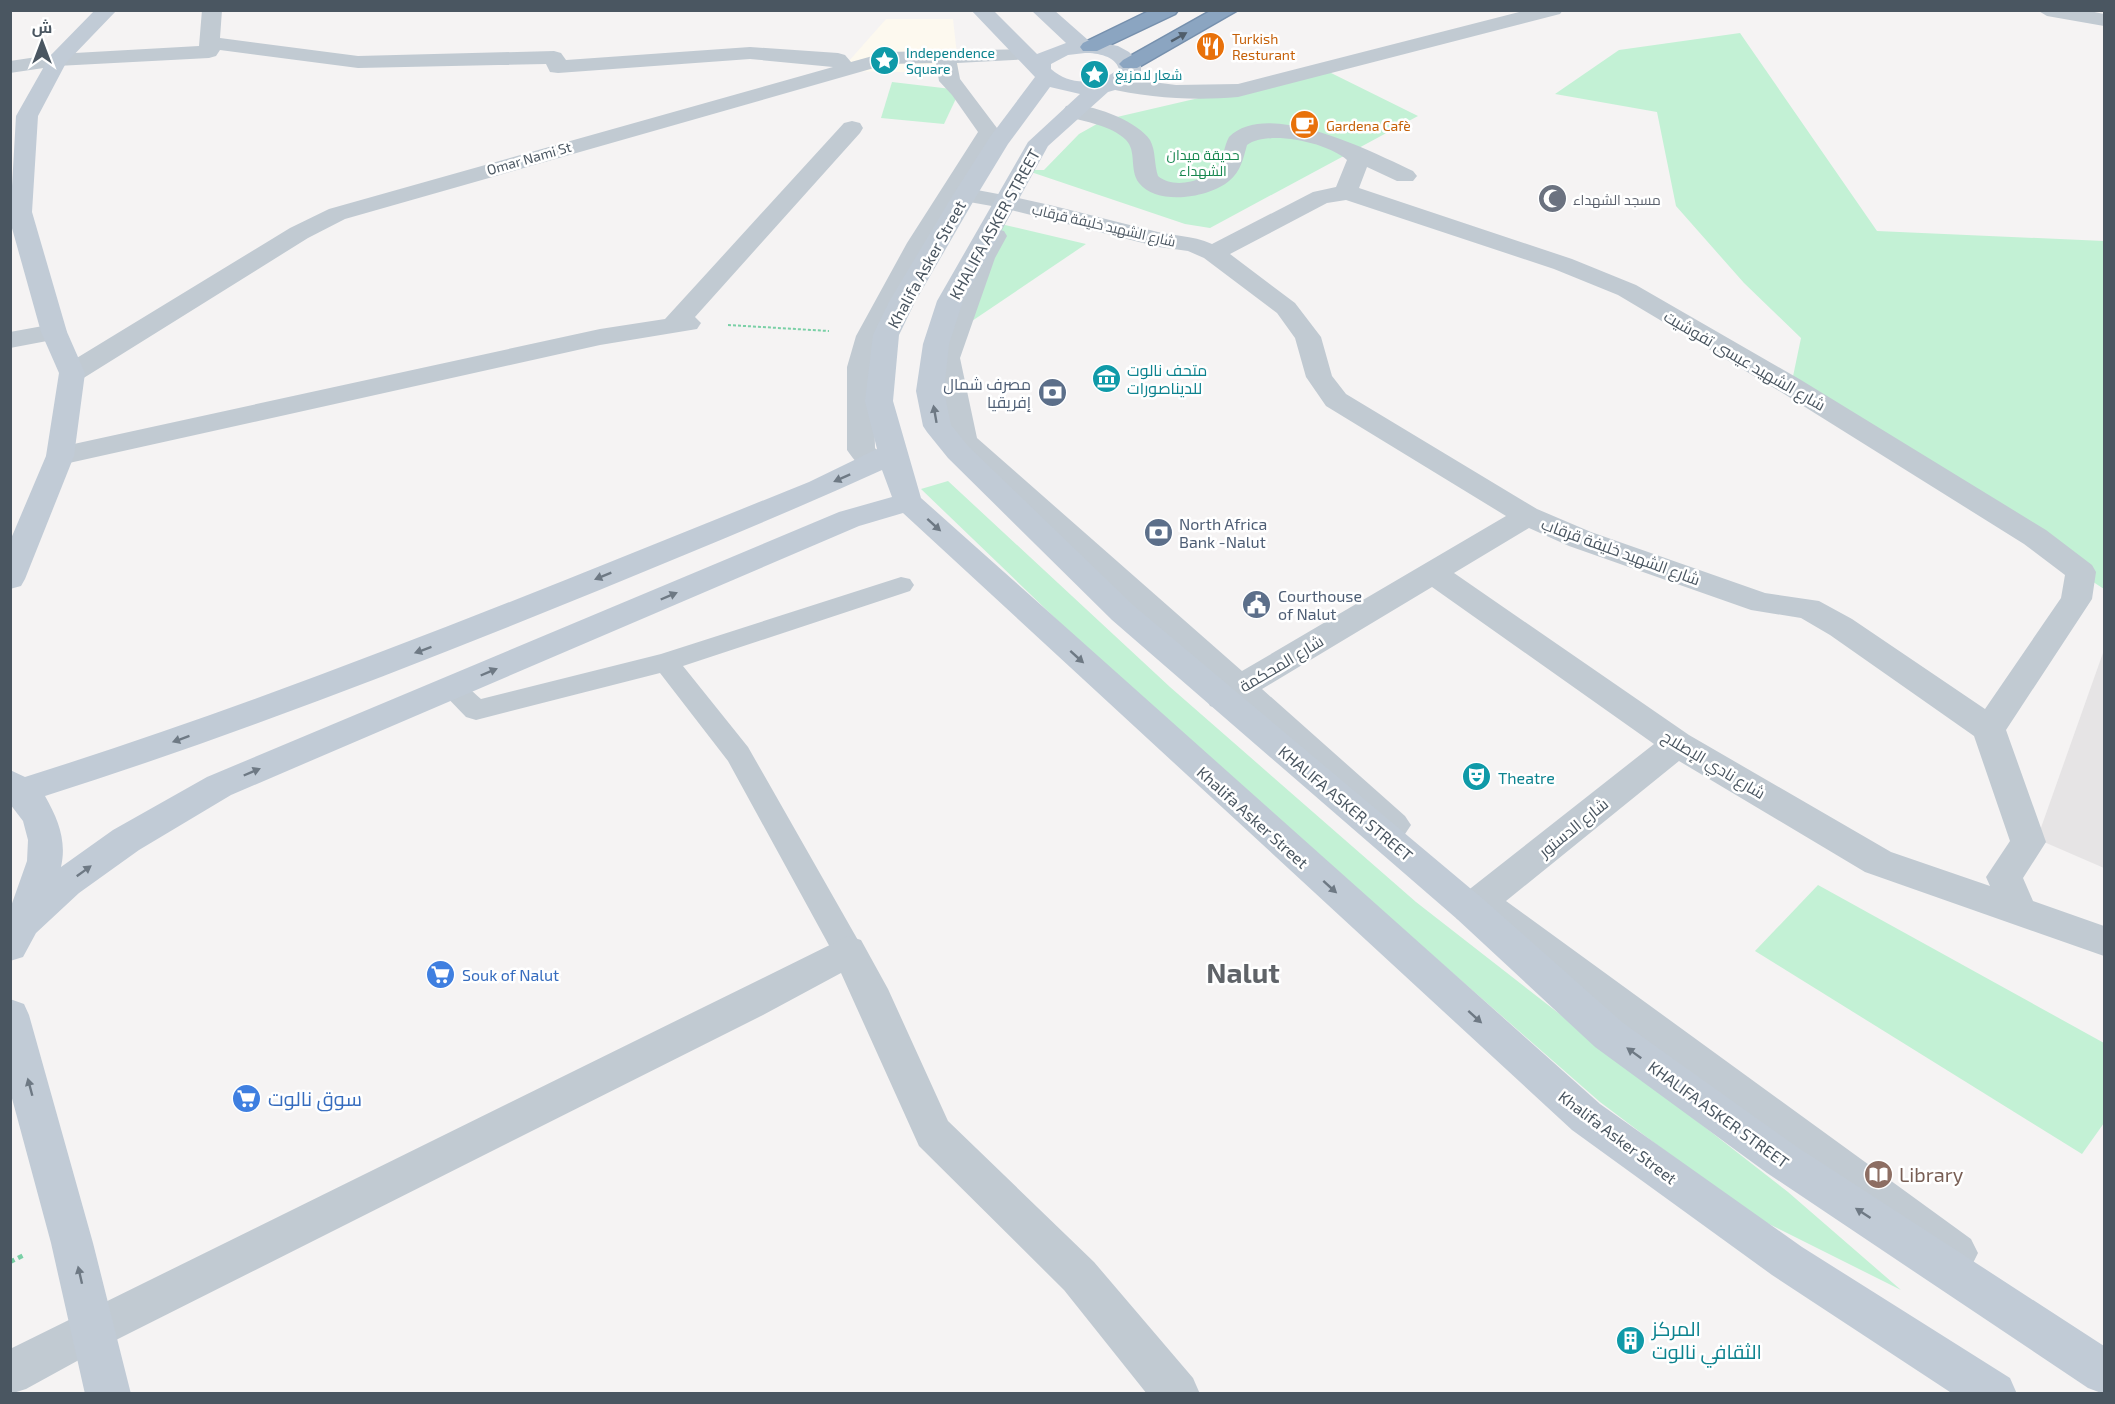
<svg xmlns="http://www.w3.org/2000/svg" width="2115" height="1404" font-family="'Exo 2',Cairo,sans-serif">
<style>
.commercial{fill:#fdf9ef}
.education{fill:#e6e4e5}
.green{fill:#c3f1d5}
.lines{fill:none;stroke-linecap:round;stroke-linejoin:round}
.highway-casing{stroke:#7690ad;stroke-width:3}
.path-far1{stroke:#7ad0a6;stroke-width:2;stroke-dasharray:3 2;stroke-linecap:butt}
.path{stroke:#7ad0a6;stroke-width:4.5;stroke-dasharray:5 4;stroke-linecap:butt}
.lane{fill:#c1cad2;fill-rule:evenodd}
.street{fill:#c1cad2;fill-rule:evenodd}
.secondary{fill:#c1cbd6;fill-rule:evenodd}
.highway{fill:#8ba5c1;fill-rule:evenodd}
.oneway{fill:#505e6b}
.oneway2{fill:#6e7984}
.labels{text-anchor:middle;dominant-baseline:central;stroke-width:5;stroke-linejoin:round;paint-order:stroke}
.far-food-label{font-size:14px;fill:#c56008;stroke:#fff;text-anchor:start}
.far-culture-label{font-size:14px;fill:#0d838f;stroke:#fff;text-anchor:start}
.far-park-label{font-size:14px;fill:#17864f;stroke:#fff}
.far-street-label{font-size:14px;fill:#4a5661;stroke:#fff}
.far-worship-label{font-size:14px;fill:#5b616d;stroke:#fff;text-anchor:start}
.street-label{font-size:16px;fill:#4a5661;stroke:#fff}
.culture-label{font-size:16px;fill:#0d838f;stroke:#fff;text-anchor:start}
.service-label{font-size:16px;fill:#4e5e75;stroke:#fff;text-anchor:start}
.shop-label{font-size:16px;fill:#366cbe;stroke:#fff;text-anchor:start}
.near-shop-label{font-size:20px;fill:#366cbe;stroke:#fff;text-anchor:start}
.near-education-label{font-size:20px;fill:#785e54;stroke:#fff;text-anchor:start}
.near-culture-label{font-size:20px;fill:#0d838f;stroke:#fff;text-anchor:start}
.town-label{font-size:28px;font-weight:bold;fill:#5f6368;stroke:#fff}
</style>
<rect width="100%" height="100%" fill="#f5f3f3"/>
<!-- commercial -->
<path class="commercial" d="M886 19H953L959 73 840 71Z"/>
<!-- education -->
<path class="education" d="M2104 650V868L2037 839Z"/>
<!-- green -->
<g class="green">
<path d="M1740 33 1877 231 2104 241V589L1791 386 1801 338 1744 283 1676 206 1657 112 1555 94 1619 50Z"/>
<path d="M1323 69 1418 116 1210 228 1185 224 1025 170H1044L1079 134 1104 120Z"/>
<path d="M892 82 960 90 944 124 881 118Z"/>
<path d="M992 222 1086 244 972 321Z"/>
<path d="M948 481 1170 687 1416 902 1788 1192 1901 1290 1749 1214 1600 1102 1133 693 921 489Z"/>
<path d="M1818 885 2104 1043V1123L2082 1154 1755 951Z"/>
</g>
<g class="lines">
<defs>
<g id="highway">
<path d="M1151 10H1178L1175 14 1097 51H1083L1080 47 1083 43Z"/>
<path d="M1212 10H1238L1137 68H1123L1119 64 1123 60Z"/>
</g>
</defs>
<!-- highway casing -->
<use href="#highway" class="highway-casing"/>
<!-- path-far1 -->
<path class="path-far1" d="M728 325 829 331"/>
<!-- path -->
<path class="path" d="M10 1262 26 1254"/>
<!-- lane -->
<path class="lane" d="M901 577 910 579 914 585 910 591 683 666 748 747 859 942 863 951 859 960 848 963 837 960 728 761 660 673 476 720 466 717 438 688 442 681C459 676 468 688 481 699L661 654Z"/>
<!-- street -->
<g class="street">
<path d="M202 10H222L220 38 358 56 554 51 561 53 566 60 750 47 838 53 845 55 851 62 887 52 1024 49 1031 51 1035 55 1031 59 957 63 960 79 1000 132 965 188C1028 198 1089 215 1150 230 1171 236 1192 235 1212 244L1313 192 1336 187 1347 160C1329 143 1268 129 1247 145 1243 159 1241 171 1229 181 1209 198 1157 206 1139 183 1129 170 1137 151 1126 140 1111 125 1085 122 1066 116L1063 111 1066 106C1087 101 1138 121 1150 140 1156 151 1154 164 1158 176 1174 190 1208 181 1219 164 1224 156 1224 146 1229 137 1268 98 1374 153 1413 171L1417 176 1413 181H1397L1367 167 1359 188 1572 259 1636 285 1801 380 2046 530 2092 565 2096 572 2092 599 2006 730 2046 842 2023 878 2033 901 2104 926V956L1865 872 1679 761 1506 901 1971 1239 1978 1253 1971 1267 1956 1273 1941 1267 1479 921 1470 924 1457 919 1452 909 1457 899 1654 744 1432 587 1262 689 1405 816 1411 825 1405 834 1393 838 1381 834 1237 704 1222 710 1210 706 1206 698 1210 690 1217 686 954 447 950 441 934 358 971 258 986 231 995 229 1004 231 1007 236 995 258 960 358 977 438 1242 671 1506 516 1326 406 1306 377 1295 338 1277 313 1204 258 1188 251 1159 247 1003 208 958 200 931 243 882 336 873 367 875 448 888 463 884 469C866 474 857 465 847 450V367L856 336 907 243 978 132 952 95 939 81 936 63 888 64 345 219 308 238 82 379 72 381 62 379 59 373 62 367 290 228 329 209 833 67 750 59 558 73 550 72 546 64 358 68 220 50 216 56 209 58 57 66 10 73V61L57 54 199 46ZM1346 200 1554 269 1618 295 1781 392 2024 544 2065 575 2061 598 1985 709 1852 619 1819 601 1765 593 1591 532 1537 509 1346 394 1332 376 1321 337 1295 303 1230 254 1327 203ZM1529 528 1569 546 1751 610 1801 618 1830 635 1974 736 2010 841 1986 877 1990 886 1891 852 1689 735 1454 573Z"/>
<path d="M1527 10H1563L1560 14 1238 97C1194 101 1149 98 1106 88L1103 83 1106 78 1114 77 1176 85 1238 84Z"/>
<path d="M2037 10H2085L2104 14V26L2047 16Z"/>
<path d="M852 121 860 123 863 128 860 133 695 317 701 323 697 329 600 345 60 465 50 462 46 456 50 450 60 447 600 329 665 319 844 123Z"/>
<path d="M54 324 63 326 67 332 63 338 10 348V332Z"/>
<path d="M848 936 861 940 888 989 948 1121 1094 1262 1193 1378 1200 1394H1147L1064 1290 919 1146 841 973 763 1015 108 1344 26 1389 10 1394V1349Z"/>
</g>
<!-- secondary -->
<g class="secondary">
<path d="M95 10H117L66 63 38 116 32 212 67 332 85 373 74 456 25 579 21 586 10 589V541L46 456 59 373 41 332 10 221 16 116 50 56Z"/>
<path d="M971 10H993L1037 54 1066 43 1031 10H1054L1088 40 1118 46 1129 52 1141 64V71L1122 88 1108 92 1048 146 963 301 949 344 944 391 951 425 968 446 1134 606 1483 899 1623 1023 1797 1147 2104 1346V1394L2088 1388 1767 1173 1595 1047 1457 919 1112 620 948 458 927 432 923 426 916 391 923 344 937 301 1028 142 1080 94 1050 87 1008 144 977 195 915 302 899 335 893 401 921 498 1600 1104 1802 1247 2010 1378 2017 1394H1953L1772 1275 1572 1130 903 513 859 526 231 795 139 850 79 893 36 933 23 957 10 961V909L27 861 28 840 23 821 10 804V770L25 777C292 693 550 586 809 482L877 449 865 401 873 335 889 302 953 195 990 137 1035 77ZM1085 53C1098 53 1115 56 1119 69 1099 84 1071 87 1051 69V64L1068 55ZM882 470 892 497 839 512 207 777 113 830 61 867C67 841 58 819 45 796 234 736 418 664 602 589 696 550 790 512 882 470Z"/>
<path d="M10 999 24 1004 29 1015 93 1243 131 1394H85L51 1243 10 1091Z"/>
</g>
<!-- highway -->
<use href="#highway" class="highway"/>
</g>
<!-- one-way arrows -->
<defs><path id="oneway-solid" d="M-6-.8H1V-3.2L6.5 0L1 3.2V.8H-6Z" transform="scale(1.5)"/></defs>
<use class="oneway" href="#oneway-solid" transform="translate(1179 37) rotate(-29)"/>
<g class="oneway2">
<use href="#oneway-solid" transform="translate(935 414) rotate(-100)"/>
<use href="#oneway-solid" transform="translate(842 478) rotate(156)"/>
<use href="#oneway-solid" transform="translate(934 525) rotate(42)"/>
<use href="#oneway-solid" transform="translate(603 576) rotate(158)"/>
<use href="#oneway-solid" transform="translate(669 596) rotate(-23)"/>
<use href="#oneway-solid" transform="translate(423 650) rotate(160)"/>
<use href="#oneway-solid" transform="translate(1077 657) rotate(42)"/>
<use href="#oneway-solid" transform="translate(489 672) rotate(-23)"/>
<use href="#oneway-solid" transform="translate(181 739) rotate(160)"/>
<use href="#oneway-solid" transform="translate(252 772) rotate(-23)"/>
<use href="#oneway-solid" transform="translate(84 871) rotate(-36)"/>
<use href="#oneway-solid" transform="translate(1330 887) rotate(42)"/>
<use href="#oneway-solid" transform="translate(1475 1017) rotate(42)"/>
<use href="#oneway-solid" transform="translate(1634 1053) rotate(-144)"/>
<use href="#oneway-solid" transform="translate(30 1087) rotate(-105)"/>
<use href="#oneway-solid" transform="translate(1863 1213) rotate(-147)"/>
<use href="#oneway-solid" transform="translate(80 1275) rotate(-103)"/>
</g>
<!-- icons -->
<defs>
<symbol id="restaurant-disc" viewBox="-11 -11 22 22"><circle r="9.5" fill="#e8710a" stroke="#fff"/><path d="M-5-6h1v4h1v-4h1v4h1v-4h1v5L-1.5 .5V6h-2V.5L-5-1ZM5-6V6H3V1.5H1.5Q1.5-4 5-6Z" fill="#fff"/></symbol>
<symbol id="sight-disc" viewBox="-11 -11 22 22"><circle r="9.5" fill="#0f9aa8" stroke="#fff"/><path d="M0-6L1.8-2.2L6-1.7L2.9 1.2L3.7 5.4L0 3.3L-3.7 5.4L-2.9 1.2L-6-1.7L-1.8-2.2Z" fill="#fff"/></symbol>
<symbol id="cafe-disc" viewBox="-11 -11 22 22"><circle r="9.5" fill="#e8710a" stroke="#fff"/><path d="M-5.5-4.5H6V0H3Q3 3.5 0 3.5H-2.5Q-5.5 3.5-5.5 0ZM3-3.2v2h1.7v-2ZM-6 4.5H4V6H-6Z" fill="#fff"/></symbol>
<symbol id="mosque-disc" viewBox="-11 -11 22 22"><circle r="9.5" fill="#6b7280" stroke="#fff"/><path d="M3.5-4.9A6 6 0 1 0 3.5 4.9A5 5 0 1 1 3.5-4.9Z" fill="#fff"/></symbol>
<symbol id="museum-disc" viewBox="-11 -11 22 22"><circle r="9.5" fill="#0f9aa8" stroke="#fff"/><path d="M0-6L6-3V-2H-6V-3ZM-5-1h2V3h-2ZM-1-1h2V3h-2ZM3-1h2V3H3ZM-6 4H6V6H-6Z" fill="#fff"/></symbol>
<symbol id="bank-disc" viewBox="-11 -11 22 22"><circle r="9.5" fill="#5c6f8a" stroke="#fff"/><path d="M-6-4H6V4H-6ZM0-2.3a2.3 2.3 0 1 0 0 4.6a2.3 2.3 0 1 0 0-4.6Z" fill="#fff"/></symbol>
<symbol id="civic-disc" viewBox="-11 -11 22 22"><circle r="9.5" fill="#5c6f8a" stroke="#fff"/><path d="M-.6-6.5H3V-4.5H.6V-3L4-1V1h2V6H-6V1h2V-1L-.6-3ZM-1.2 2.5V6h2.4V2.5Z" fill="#fff"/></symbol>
<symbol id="theatre-disc" viewBox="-11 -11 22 22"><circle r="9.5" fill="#0f9aa8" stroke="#fff"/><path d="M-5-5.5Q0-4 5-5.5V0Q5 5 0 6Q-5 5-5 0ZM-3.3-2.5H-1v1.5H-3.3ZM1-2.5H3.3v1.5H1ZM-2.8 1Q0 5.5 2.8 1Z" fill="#fff"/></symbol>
<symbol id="supermarket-disc" viewBox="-11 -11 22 22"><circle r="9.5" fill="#3f7fe0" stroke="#fff"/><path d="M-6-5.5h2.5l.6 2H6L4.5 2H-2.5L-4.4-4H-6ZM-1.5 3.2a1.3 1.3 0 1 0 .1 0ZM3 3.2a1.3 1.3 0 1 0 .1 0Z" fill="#fff"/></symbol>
<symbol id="library-disc" viewBox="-11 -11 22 22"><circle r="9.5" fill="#8d6e63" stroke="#fff"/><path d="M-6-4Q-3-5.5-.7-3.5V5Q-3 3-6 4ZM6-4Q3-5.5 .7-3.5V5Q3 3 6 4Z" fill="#fff"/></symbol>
<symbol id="building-disc" viewBox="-11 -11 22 22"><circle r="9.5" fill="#0f9aa8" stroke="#fff"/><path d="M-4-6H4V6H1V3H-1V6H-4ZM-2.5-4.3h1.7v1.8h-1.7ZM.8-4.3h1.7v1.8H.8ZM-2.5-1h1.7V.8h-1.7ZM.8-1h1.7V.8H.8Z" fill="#fff"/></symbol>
</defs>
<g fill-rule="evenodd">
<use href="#restaurant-disc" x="1194" y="30" width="33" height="33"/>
<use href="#sight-disc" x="868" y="44" width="33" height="33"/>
<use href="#sight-disc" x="1078" y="58" width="33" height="33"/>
<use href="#cafe-disc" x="1288" y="108" width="33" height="33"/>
<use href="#mosque-disc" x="1536" y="182" width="33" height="33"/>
<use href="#museum-disc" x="1090" y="362" width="33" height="33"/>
<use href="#bank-disc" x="1036" y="376" width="33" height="33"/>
<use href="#bank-disc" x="1142" y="516" width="33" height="33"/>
<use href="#civic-disc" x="1240" y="588" width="33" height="33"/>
<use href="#theatre-disc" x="1460" y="760" width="33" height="33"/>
<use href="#supermarket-disc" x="424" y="958" width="33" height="33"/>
<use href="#supermarket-disc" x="230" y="1082" width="33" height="33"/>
<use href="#library-disc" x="1862" y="1158" width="33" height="33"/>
<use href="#building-disc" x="1614" y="1324" width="33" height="33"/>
</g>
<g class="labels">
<!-- far-food labels -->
<g class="far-food-label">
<text x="1232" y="38">Turkish<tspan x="1232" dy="16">Resturant</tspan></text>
<text x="1326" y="125">Gardena Cafè</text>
</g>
<!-- far-culture labels -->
<g class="far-culture-label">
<text x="906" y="52">Independence<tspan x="906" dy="16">Square</tspan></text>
<text x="1115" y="74">شعار لامزيغ</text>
</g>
<!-- far-park labels -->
<g class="far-park-label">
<text x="1203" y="154">حديقة ميدان<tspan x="1203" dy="16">الشهداء</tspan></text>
</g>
<!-- far-street labels -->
<g class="far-street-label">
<text transform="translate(529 158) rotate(-16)">Omar Nami St</text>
<text transform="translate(1104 225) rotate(13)">شارع الشهيد خليفة قرقاب</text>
</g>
<!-- far-worship labels -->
<g class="far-worship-label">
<text x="1573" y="199">مسجد الشهداء</text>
</g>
<!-- street labels -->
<g class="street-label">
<text transform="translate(994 224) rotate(-61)">KHALIFA ASKER STREET</text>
<text transform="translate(926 264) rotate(-61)">Khalifa Asker Street</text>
<text transform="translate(1745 360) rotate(30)">شارع الشهيد عيسى تفوشيت</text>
<text transform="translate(1621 551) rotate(20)">شارع الشهيد خليفة قرقاب</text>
<text transform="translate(1281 663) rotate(-31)">شارع المحكمة</text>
<text transform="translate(1714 764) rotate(31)">شارع نادي الإصلاح</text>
<text transform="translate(1346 803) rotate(40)">KHALIFA ASKER STREET</text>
<text transform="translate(1253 817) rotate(42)">Khalifa Asker Street</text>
<text transform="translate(1573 827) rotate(-39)">شارع الدستور</text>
<text transform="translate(1719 1114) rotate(36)">KHALIFA ASKER STREET</text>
<text transform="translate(1618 1137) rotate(37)">Khalifa Asker Street</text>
</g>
<!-- culture labels -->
<g class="culture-label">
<text x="1127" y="369">متحف نالوت<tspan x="1127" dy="18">للديناصورات</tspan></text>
<text x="1498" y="777">Theatre</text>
</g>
<!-- service labels -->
<g class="service-label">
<text x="1031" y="383" text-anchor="end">مصرف شمال<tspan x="1031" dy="18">إفريقيا</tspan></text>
<text x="1179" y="523">North Africa<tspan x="1179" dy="18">Bank -Nalut</tspan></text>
<text x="1278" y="595">Courthouse<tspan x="1278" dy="18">of Nalut</tspan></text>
</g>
<!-- shop labels -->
<g class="shop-label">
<text x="462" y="974">Souk of Nalut</text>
</g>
<!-- near-shop labels -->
<g class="near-shop-label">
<text x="268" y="1098">سوق نالوت</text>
</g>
<!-- near-education labels -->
<g class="near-education-label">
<text x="1899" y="1174">Library</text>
</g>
<!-- near-culture labels -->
<g class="near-culture-label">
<text x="1652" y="1328">المركز<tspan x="1652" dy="23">الثقافي نالوت</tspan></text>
</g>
<!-- town labels -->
<g class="town-label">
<text x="1243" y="972">Nalut</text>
</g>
</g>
<!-- border -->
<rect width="2115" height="1404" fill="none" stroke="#4a5661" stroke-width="24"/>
<!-- north arrow -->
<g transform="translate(42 42)" stroke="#ffffff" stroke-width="4.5" paint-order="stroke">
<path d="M0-4.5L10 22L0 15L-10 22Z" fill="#4a5661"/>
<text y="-9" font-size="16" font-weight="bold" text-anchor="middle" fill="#4a5661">ش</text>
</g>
</svg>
